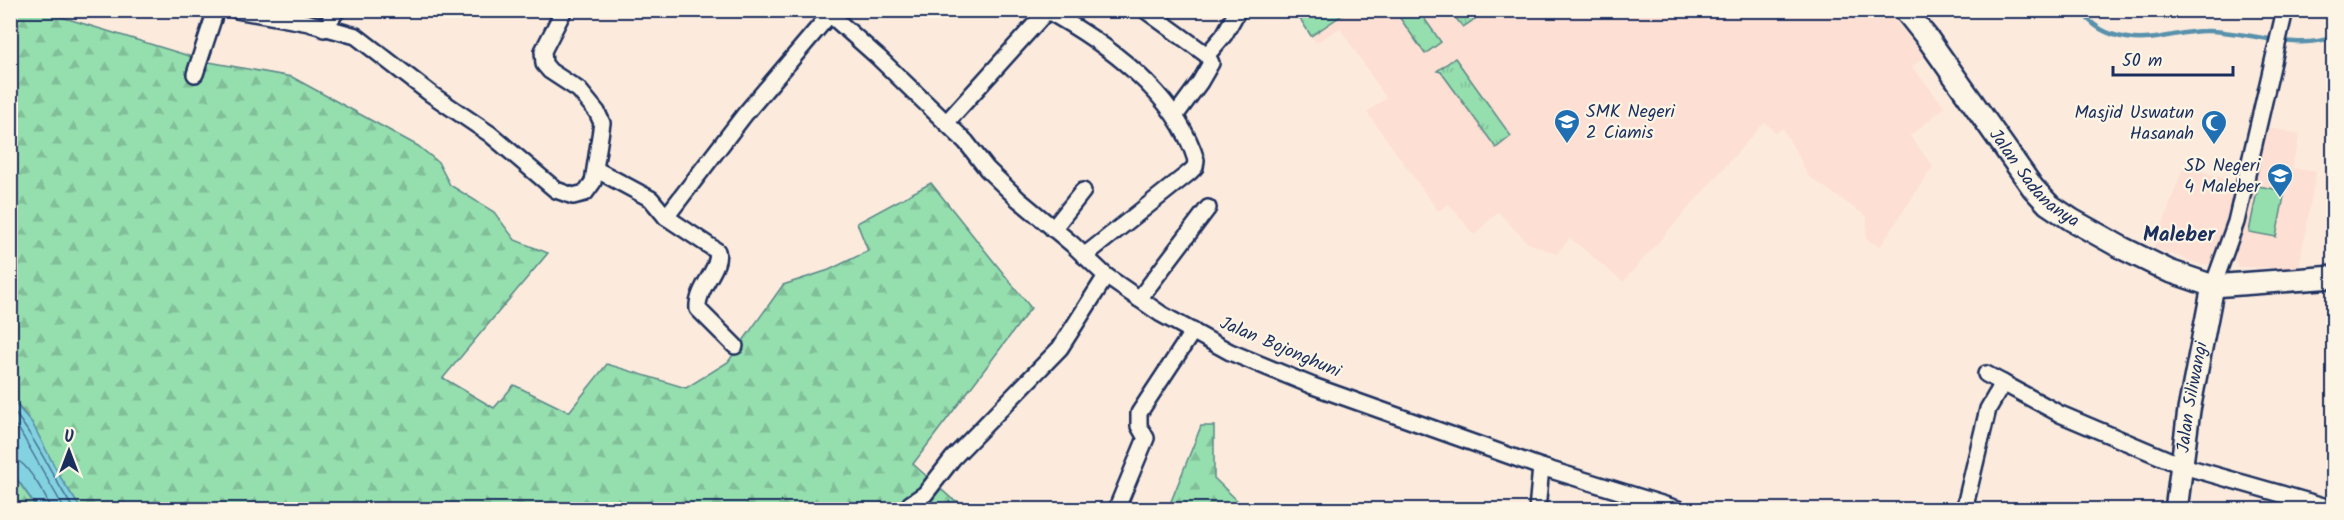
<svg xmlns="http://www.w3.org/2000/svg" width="2344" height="520" font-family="Kalam,sans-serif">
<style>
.built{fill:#fddfd3}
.grass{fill:url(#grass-tufts);stroke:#588686;stroke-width:1.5}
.forest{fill:url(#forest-firs);stroke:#588686;stroke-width:1.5}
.pitch{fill:#95deae;stroke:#588686;stroke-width:1.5}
.water{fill:#83d2e0;stroke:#5991ac;stroke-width:1.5}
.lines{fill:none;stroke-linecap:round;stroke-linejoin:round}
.shore{stroke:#457092;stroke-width:1.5}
.stream{stroke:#5991ac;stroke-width:4.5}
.street-casing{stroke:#1b2f5e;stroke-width:20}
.secondary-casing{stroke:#1b2f5e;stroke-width:26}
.street{stroke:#fcf5e5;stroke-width:15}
.secondary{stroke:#fcf5e5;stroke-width:21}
.labels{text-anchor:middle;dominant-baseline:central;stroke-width:4.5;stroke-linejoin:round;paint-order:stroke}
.poi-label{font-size:18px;fill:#1b2f5e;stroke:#fcf5e5;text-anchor:end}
.street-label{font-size:18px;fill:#1b2f5e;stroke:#fcf5e5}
.quarter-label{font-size:21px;font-weight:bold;fill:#1b2f5e;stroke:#fcf5e5}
</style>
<defs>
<pattern id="grass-tufts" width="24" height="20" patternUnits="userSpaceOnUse" patternTransform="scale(1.5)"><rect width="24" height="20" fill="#95deae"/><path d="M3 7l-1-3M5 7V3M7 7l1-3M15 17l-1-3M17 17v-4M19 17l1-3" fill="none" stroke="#80bf98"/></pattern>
<pattern id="forest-firs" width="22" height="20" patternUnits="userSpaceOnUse" patternTransform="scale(1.5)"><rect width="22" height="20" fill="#95deae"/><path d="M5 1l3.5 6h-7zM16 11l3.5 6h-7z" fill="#80bf98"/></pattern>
</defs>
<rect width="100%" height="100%" fill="#fcebdd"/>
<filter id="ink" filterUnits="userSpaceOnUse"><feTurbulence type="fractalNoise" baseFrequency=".0167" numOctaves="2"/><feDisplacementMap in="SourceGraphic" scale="12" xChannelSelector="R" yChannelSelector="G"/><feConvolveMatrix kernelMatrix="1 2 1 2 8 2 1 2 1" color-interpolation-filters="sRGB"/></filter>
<g filter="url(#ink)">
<!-- built -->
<g class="built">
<path d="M1295 11H1887L1925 56 1912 67 1945 107 1910 136 1933 166 1880 247 1866 239 1867 217 1807 175 1797 153 1782 128 1776 133 1766 123 1761 126 1623 282 1570 238 1557 254 1528 243 1498 212 1474 235 1449 204 1438 211 1367 112 1386 98 1340 28 1316 43Z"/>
<path d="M2267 127 2300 134 2292 168 2316 172 2299 268 2238 267 2234 260Z"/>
<path d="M2184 165 2239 184 2212 262 2207 265H2202L2154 248Z"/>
</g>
<!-- grass -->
<g class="grass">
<path d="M1395 11H1419L1441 42 1425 54Z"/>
<path d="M1450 11H1469L1475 19 1463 27Z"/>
<path d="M1455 58 1511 136 1496 148 1441 72 1437 71Z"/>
</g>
<!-- forest -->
<g class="forest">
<path d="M10 11H42L209 62 292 77 418 146 438 162 450 185 494 212 515 240 548 253 443 378 494 408 514 385 569 412 607 364 686 388 728 362 783 285 829 270 868 251 857 223 931 183 1031 308 913 464 952 499 978 509H81L60 477 32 423 11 397Z"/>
<path d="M1201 426H1214V478L1246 509H1168Z"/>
<path d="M10 470 38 509H11Z"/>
</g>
<!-- pitch -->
<g class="pitch">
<path d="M1295 11H1348L1311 36Z"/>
<path d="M2258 186 2285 191 2276 237 2249 232Z"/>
</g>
<!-- water -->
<path class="water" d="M10 398 32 423 60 477 81 509H38L11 470Z"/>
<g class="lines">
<!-- shore -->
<g class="shore">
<path d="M10 407C36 438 52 476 74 510"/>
<path d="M10 419 20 431 65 510"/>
<path d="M10 460C15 460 16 459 20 462 29 468 49 499 50 510"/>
</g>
<!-- stream -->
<path class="stream" d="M2081 10C2092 27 2107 35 2127 38 2153 43 2179 31 2205 31 2247 30 2292 52 2334 37"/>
<defs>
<g id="street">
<path d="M236 10 309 23 356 36 431 94 490 134 556 190 573 196 585 193 593 182 602 123 597 112 579 90 550 71 544 64 543 51 564 10"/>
<path d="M825 10 878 57 966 142 987 169 1018 199 1072 244 1106 276 1161 314 1230 352 1313 386 1541 467 1681 510"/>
<path d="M1046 10C1104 42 1176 93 1196 160L1195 167 1190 172 1084 256"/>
<path d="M1145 10 1207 55"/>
<path d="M324 29 337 10"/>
<path d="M195 74 216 10"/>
<path d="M1175 116 1200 82 1211 63 1207 55 1224 35 1238 10"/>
<path d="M946 123 1047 11"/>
<path d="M597 170 651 199 666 217 717 251C722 268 696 288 698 309L735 346"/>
<path d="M666 217 745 114 830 14"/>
<path d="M1053 229 1083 191"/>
<path d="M2213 286 2236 222 2285 10"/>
<path d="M1139 299 1208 208"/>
<path d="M1986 374 2003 383"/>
<path d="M910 504 925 494 953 458 1060 348 1106 276"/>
<path d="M1116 510 1146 438 1139 426V413L1193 331"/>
<path d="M1537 510 1541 467"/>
<path d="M1964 510 1988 409 2003 383 2060 414 2183 466 2334 509"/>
</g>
<g id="secondary">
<path id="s1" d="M1905 10 1928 39 2033 188 2048 204 2072 220 2124 249 2169 271 2213 286 2334 277"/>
<path id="s2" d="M2176 510 2189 410 2213 286"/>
</g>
</defs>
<!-- street casing -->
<use href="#street" class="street-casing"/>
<!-- secondary casing -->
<use href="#secondary" class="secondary-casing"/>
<!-- street -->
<use href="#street" class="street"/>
<!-- secondary -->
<use href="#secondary" class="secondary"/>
</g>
</g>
<!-- icons -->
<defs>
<symbol id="school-pin" viewBox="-11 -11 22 30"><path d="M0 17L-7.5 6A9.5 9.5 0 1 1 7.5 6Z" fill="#1f6fb2" stroke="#fcf5e5"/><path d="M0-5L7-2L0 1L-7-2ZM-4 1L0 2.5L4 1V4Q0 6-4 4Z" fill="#fff"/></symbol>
<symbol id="mosque-pin" viewBox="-11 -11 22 30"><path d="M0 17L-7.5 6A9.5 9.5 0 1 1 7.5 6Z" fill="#1f6fb2" stroke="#fcf5e5"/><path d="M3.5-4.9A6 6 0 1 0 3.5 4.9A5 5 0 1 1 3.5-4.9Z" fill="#fff"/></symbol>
</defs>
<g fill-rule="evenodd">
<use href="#school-pin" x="1552" y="107" width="30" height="40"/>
<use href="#mosque-pin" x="2199" y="108" width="30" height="40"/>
<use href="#school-pin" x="2265" y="161" width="30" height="40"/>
</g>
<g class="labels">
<!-- poi labels -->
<g class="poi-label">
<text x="1586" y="112" text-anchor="start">SMK Negeri<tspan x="1586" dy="21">2 Ciamis</tspan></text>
<text x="2194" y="113">Masjid Uswatun<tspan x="2194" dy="21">Hasanah</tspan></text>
<text x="2260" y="166">SD Negeri<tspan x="2260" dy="21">4 Maleber</tspan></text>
</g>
<!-- street labels -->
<g class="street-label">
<text stroke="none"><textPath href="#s1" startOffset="213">Jalan Sadananya</textPath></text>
<text transform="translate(1280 348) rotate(23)">Jalan Bojonghuni</text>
<text stroke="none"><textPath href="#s2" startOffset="114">Jalan Siliwangi</textPath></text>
</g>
<!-- quarter labels -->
<g class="quarter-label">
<text x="2179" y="235">Maleber</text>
</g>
</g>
<!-- margin -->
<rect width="2344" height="520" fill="none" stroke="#fcf5e5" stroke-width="36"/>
<rect x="18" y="18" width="2308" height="484" fill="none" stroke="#1b2f5e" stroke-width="2" filter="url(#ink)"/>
<!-- north arrow -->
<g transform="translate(69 451)" stroke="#fcf5e5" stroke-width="4.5" paint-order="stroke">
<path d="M0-4.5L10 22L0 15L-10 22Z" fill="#1b2f5e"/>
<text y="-9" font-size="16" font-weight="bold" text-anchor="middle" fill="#1b2f5e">U</text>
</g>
<!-- scale -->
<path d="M2113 66v9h120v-9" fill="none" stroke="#1b2f5e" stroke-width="3"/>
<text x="2122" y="66" font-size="18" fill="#1b2f5e" stroke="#fcf5e5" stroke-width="4.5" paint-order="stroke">50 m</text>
</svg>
